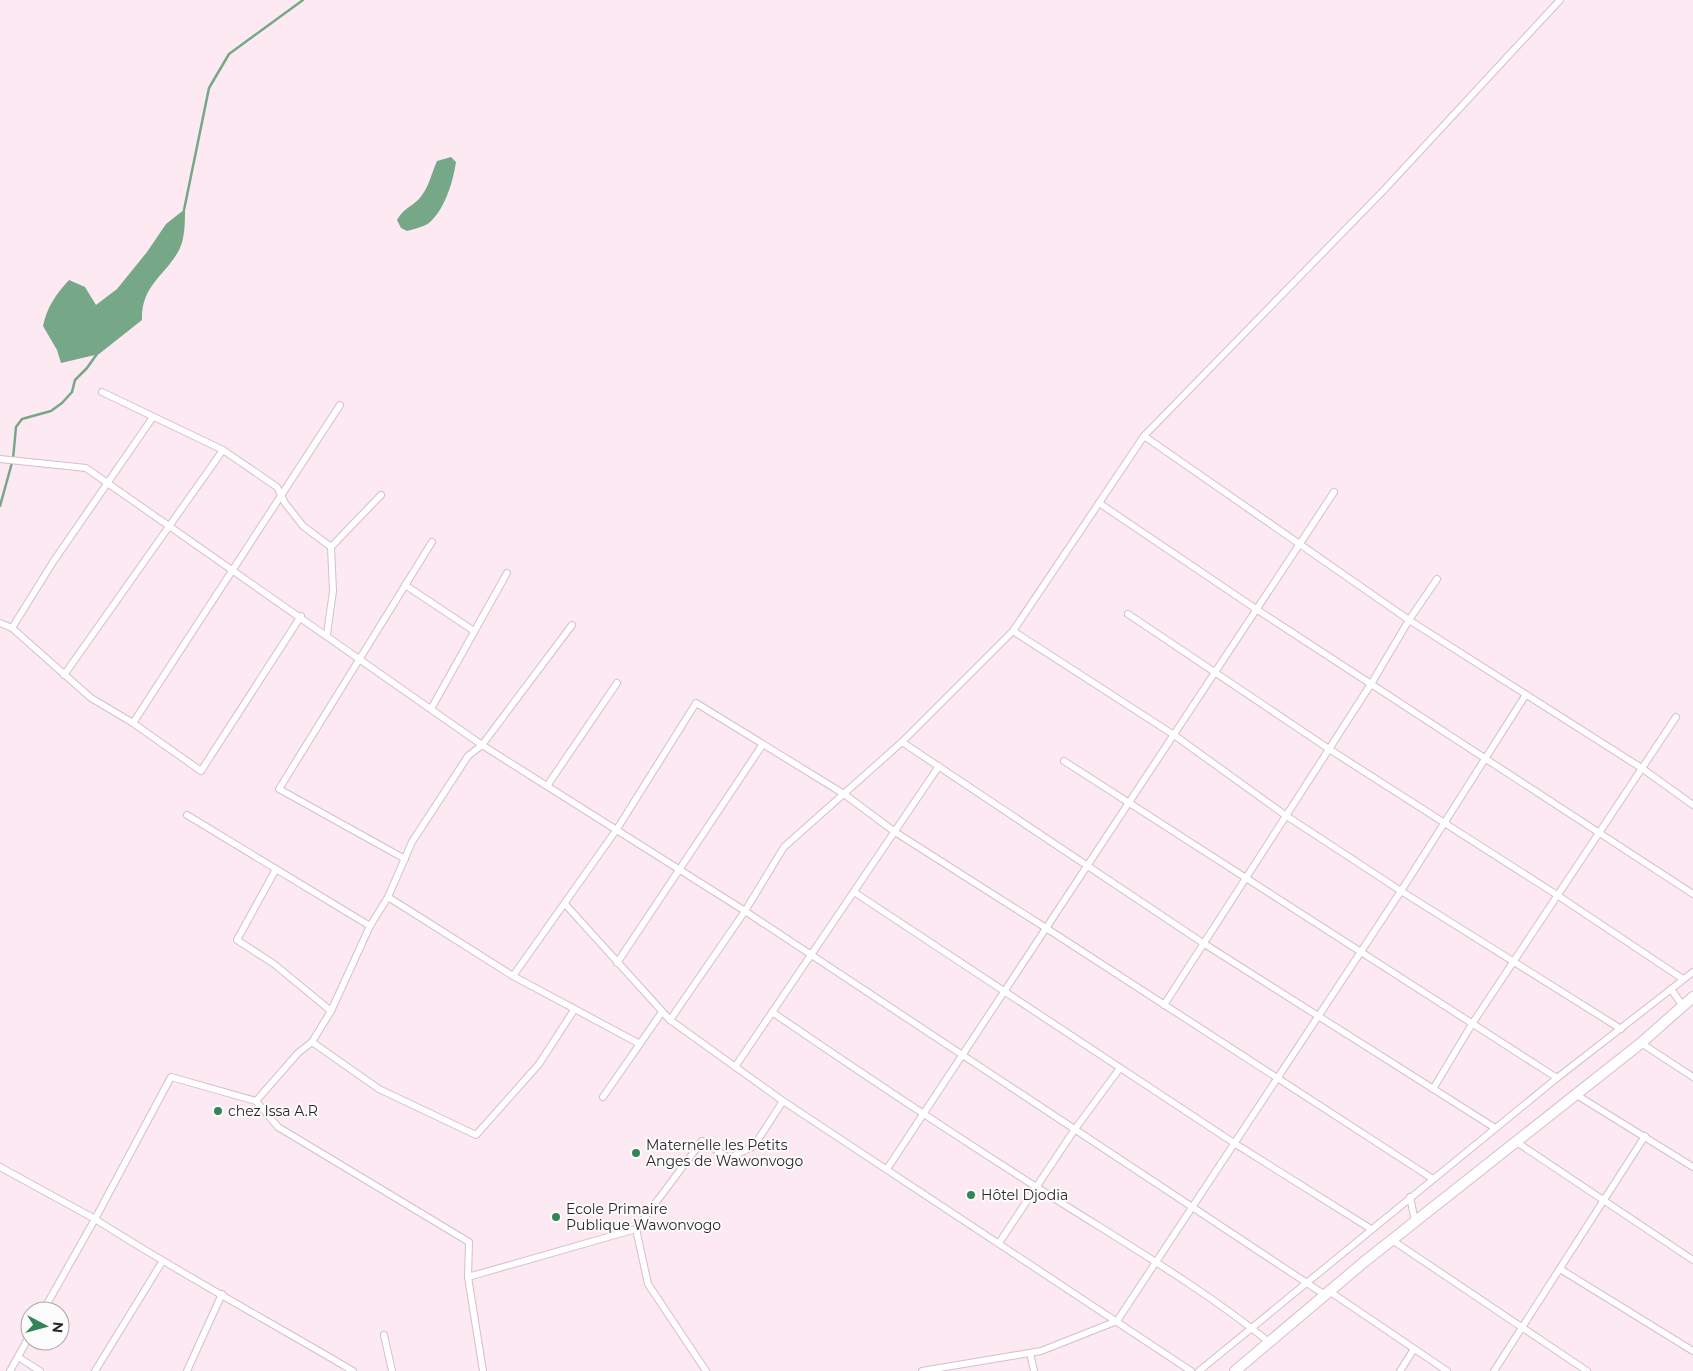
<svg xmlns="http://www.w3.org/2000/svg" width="1693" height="1371" font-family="Montserrat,sans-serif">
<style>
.water{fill:#76a887}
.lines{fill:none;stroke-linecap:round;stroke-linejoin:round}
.stream{stroke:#76a887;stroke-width:2.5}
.minor-casing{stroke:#d6beca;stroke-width:8}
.primary-casing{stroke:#d6beca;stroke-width:12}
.minor{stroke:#fff;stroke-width:6}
.primary{stroke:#fff;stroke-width:10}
.poi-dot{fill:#348556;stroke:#fcfcfc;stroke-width:2}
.labels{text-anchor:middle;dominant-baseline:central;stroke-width:4;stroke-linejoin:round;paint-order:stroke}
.poi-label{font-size:14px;fill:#2e252a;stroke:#fcfcfc;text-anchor:start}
</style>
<rect width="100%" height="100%" fill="#fde9f2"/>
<!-- water -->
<g class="water">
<path d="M451 157 456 162C453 182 445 209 429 223 423 227 414 229 407 231L401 228 397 220C406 205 414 207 422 195 429 186 432 172 437 161Z"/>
<path d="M185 209C185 221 185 237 180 248 167 275 141 284 142 320L99 354 61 363 57 350 43 326C47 307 56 294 69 280L85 287 96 305 117 289 147 252 166 224Z"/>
</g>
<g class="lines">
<!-- stream -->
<g class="stream">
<path d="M184 210 209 88 229 54 303 0"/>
<path d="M0 506 13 459 16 427 22 419 51 411 62 403 72 392 75 380 87 368 99 351"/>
</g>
<defs>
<g id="minor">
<path d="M102 392 223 450 277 487 285 503 303 526 331 547"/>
<path d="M1144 436 1409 620 1643 769 1693 805"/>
<path d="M0 459 86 468 482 745 745 911 1325 1295"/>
<path d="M1099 503 1256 609 1693 894"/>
<path d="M405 585 474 631"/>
<path d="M1128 614 1329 749 1557 895 1683 979"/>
<path d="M0 623 12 628 91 698 133 723 201 771 301 616"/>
<path d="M12 628 53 562 153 417"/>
<path d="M1013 631 1174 735 1285 815 1401 891 1621 1029"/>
<path d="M327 634 333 591 331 547 381 495"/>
<path d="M64 675 223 450"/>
<path d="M431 709 507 573"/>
<path d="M133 723 340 405"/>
<path d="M902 742 1203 943 1495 1128"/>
<path d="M1064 761 1557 1078"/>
<path d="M547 786 617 683"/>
<path d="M187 815 370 926"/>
<path d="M405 859 279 789 432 542"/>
<path d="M276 869 237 940 274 964 331 1011"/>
<path d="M854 892 1234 1143 1371 1229"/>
<path d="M388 897 513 976 640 1044"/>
<path d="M565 904 670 1020 783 1101 1191 1371"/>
<path d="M617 963 763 744"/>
<path d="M513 976 617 829 696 703 844 794 895 832 1046 928 1433 1179"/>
<path d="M1671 989 1682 1005"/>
<path d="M1164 1005 1371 684 1409 620 1437 579"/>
<path d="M772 1012C864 1075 956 1136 1049 1195 1123 1242 1201 1287 1269 1342"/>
<path d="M670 1020 745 911 784 847 902 742 1013 631 1144 436 1383 191 1560 0"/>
<path d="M312 1042 379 1089 476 1135 539 1064 574 1010"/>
<path d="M1641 1043 1693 1077"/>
<path d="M735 1067 939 766"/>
<path d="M1433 1089 1472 1024 1676 717"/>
<path d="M1575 1094 1693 1167"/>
<path d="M603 1097 662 1012"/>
<path d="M256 1101 298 1053 312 1042 331 1011 370 926 388 897 412 842 468 756 482 745 572 625"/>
<path d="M1515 1141 1693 1260"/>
<path d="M0 1167 95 1219 171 1077 256 1101 278 1127 469 1242 468 1277 483 1371"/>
<path d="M887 1169 1334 492"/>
<path d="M1410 1197 1415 1221"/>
<path d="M1392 1240 1587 1371"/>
<path d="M999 1243 1075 1129 1120 1068"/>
<path d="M1560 1269 1693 1351"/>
<path d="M468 1277 636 1229"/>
<path d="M1329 1291 1447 1371"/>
<path d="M43 1311 95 1219C179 1273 267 1320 353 1371"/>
<path d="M384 1335 392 1371"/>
<path d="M1030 1353 1034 1371"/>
<path d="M18 1357 40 1371"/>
<path d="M10 1371 30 1335"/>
<path d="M95 1371 162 1262"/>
<path d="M187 1371 222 1294"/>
<path d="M706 1371 648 1284 636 1229 702 1141 729 1158 754 1146 783 1101"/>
<path d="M922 1371 1041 1351 1117 1321 1401 891 1525 696"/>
<path d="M1199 1371 1557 1078 1693 972"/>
<path d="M1400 1371 1414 1349"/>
<path d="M1494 1371 1645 1136"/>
</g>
<path id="primary" d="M1235 1371 1364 1262 1641 1043 1693 997"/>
</defs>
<!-- minor casing -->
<use href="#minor" class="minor-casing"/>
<!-- primary casing -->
<use href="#primary" class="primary-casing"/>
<!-- minor -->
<use href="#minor" class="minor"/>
<!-- primary -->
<use href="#primary" class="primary"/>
</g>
<!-- markers -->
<g class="poi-dot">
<circle cx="218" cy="1111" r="5"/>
<circle cx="636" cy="1153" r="5"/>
<circle cx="971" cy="1195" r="5"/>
<circle cx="556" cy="1217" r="5"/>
</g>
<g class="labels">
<!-- poi labels -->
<g class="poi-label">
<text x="228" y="1111">chez Issa A.R</text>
<text x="646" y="1145">Maternelle les Petits<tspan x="646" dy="16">Anges de Wawonvogo</tspan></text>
<text x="981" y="1195">Hôtel Djodia</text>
<text x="566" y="1209">Ecole Primaire<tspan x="566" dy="16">Publique Wawonvogo</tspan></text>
</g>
</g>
<!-- north arrow -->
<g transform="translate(45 1326) rotate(96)"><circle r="24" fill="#fcfcfc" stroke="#aaa6a8"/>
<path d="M0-4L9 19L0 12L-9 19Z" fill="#348556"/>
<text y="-8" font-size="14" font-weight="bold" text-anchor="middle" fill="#2e252a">N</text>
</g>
</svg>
